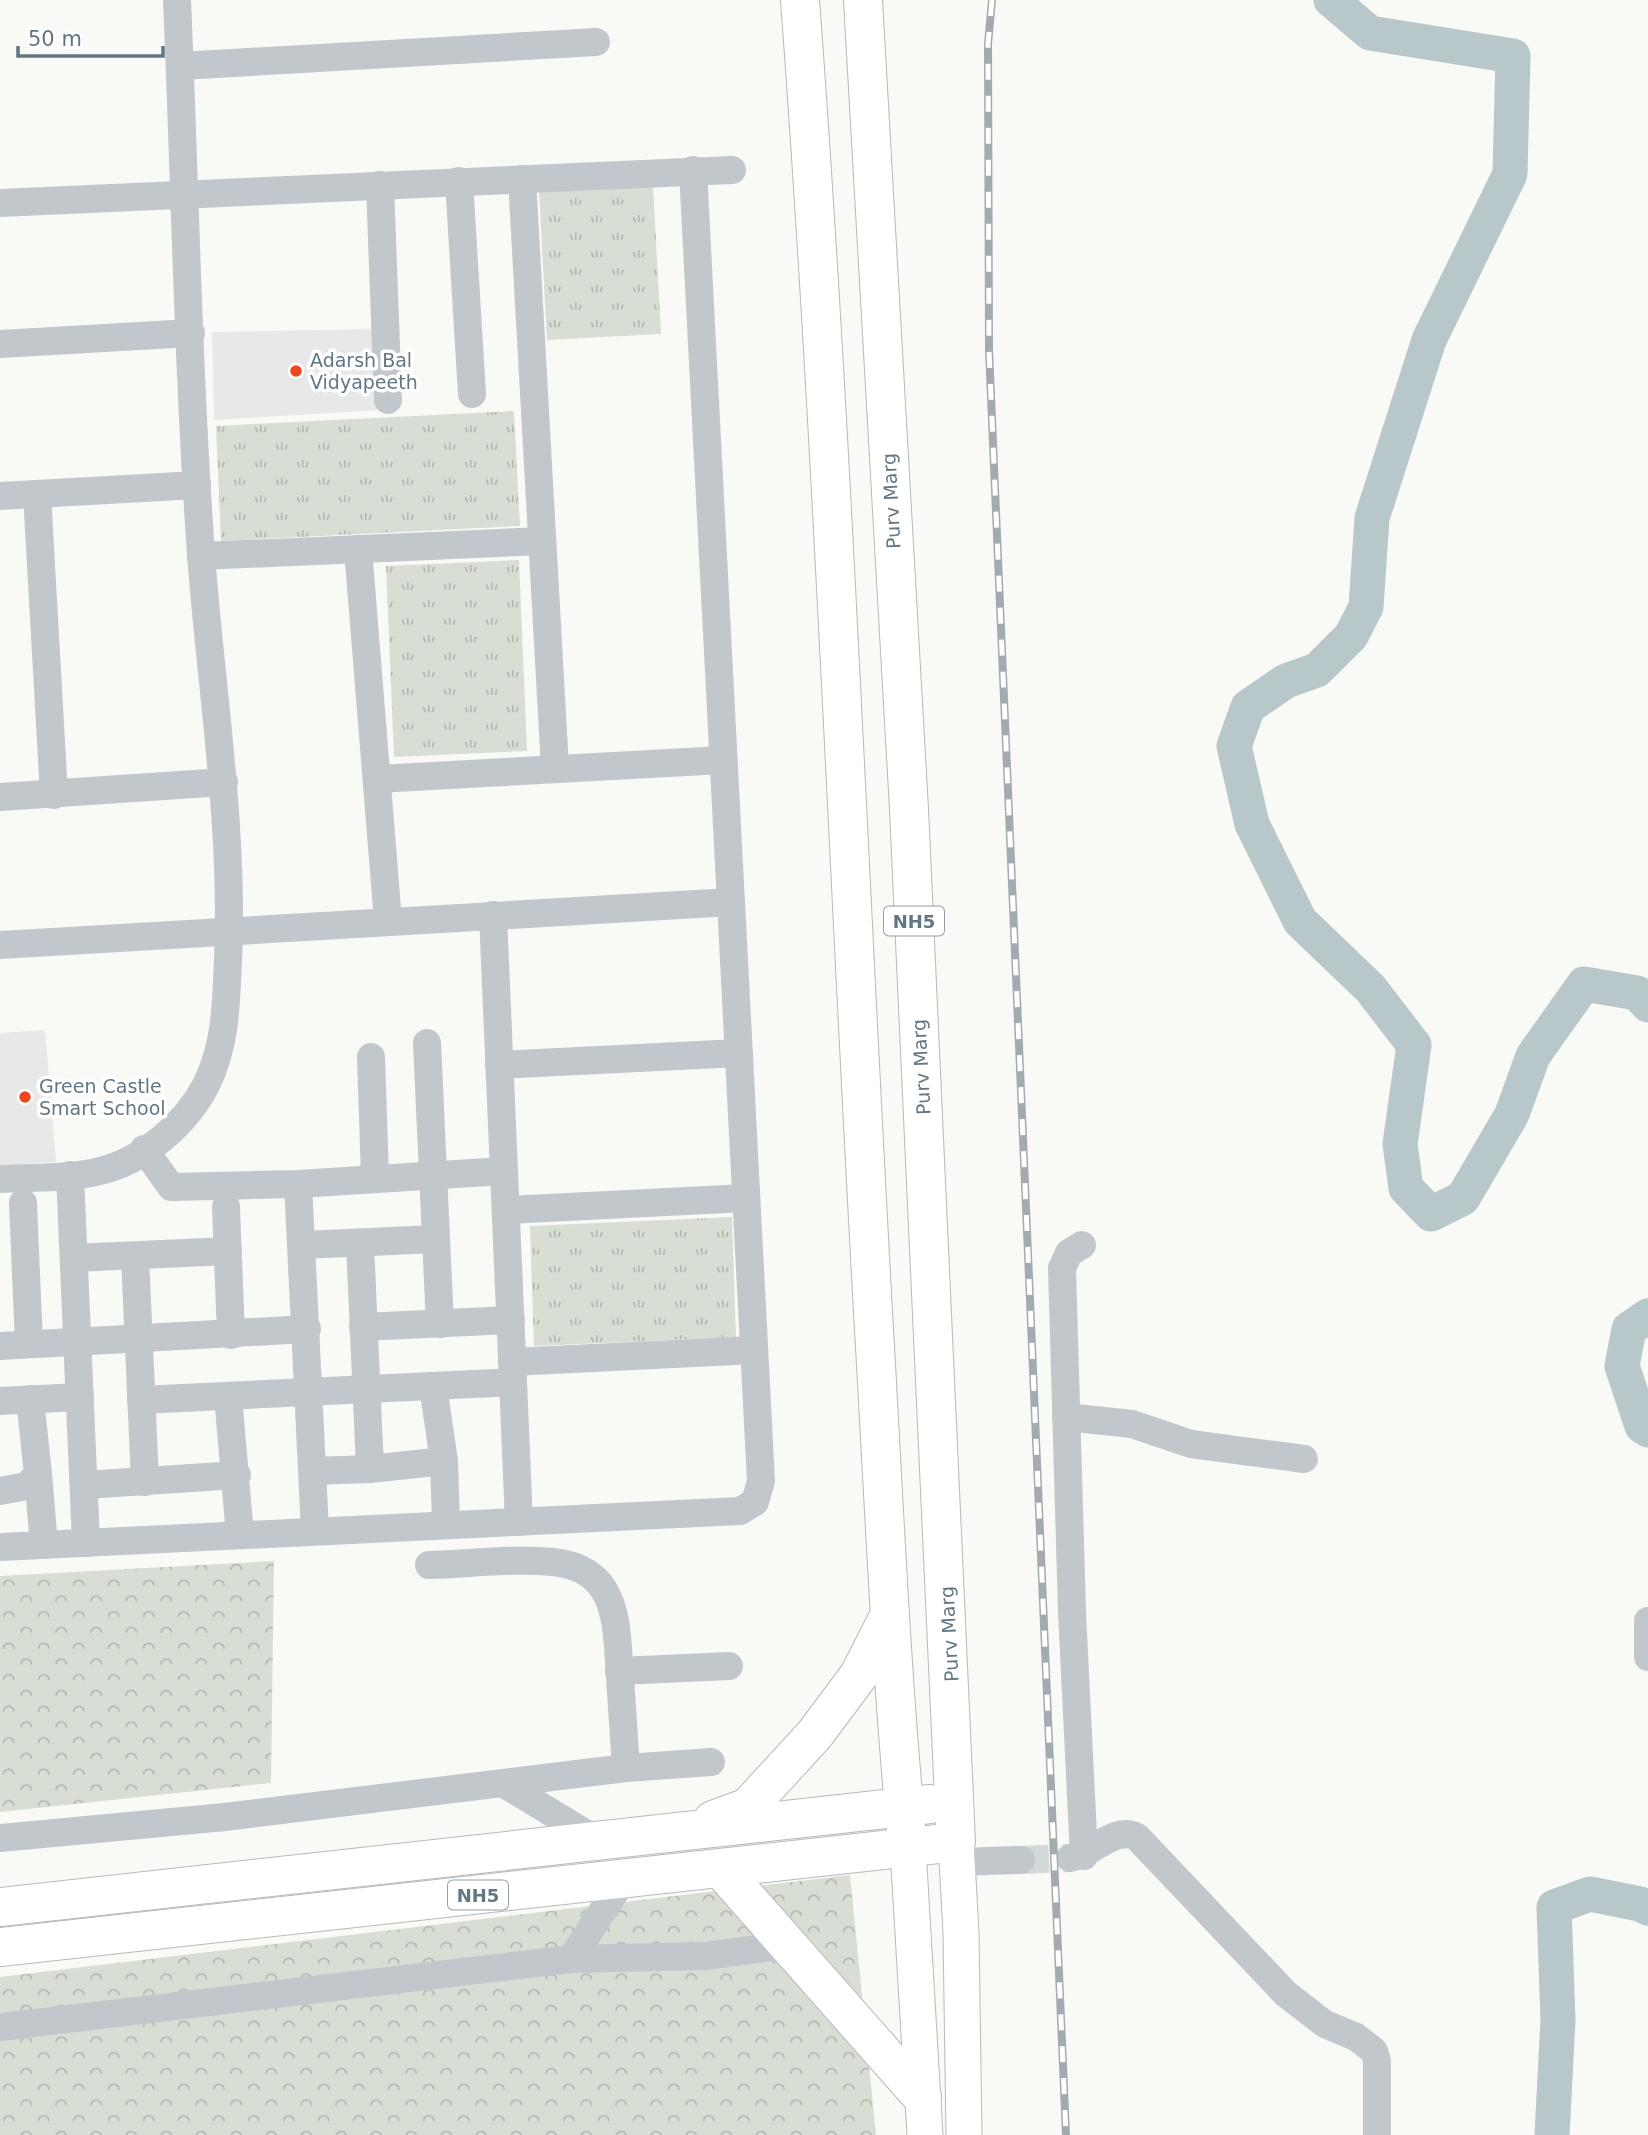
<svg xmlns="http://www.w3.org/2000/svg" width="1648" height="2135" font-family="'DejaVu Sans',sans-serif">
<style>
.built{fill:#e7e8e7}
.forest{fill:url(#forest-crowns)}
.park{fill:url(#park-tufts)}
.lines{fill:none;stroke-linecap:round;stroke-linejoin:round}
.river{stroke:#b8c7ca;stroke-width:35}
.minor-tunnel{stroke:#d3d8d9;stroke-width:28;stroke-dasharray:28 14;stroke-linecap:butt}
.major-casing{stroke:#b5bbbf;stroke-width:37}
.highway-casing{stroke:#b5babd;stroke-width:40}
.minor{stroke:#c2c7cb;stroke-width:28}
.major{stroke:#fff;stroke-width:35}
.highway{stroke:#fff;stroke-width:38}
.rail-casing{stroke:#a3abb1;stroke-width:8}
.rail{stroke:#fff;stroke-width:5;stroke-dasharray:16;stroke-linecap:butt}
.poi-dot{fill:#ef4720;stroke:#fff;stroke-width:2.5}
.labels{text-anchor:middle;dominant-baseline:central;stroke-width:7;stroke-linejoin:round;paint-order:stroke}
.shield{fill:#fff;stroke:#919fa8;stroke-width:2}
.shield-label{font-size:18px;font-weight:bold;fill:#627683}
.poi-label{font-size:19px;fill:#627683;stroke:#fff;text-anchor:start}
.street-label{font-size:19px;fill:#627683;stroke:#fff}
</style>
<defs>
<pattern id="forest-crowns" width="20" height="18" patternUnits="userSpaceOnUse" patternTransform="scale(1.75)"><rect width="20" height="18" fill="#d9ded5"/><path d="M2 6a3 3 0 1 1 6 0M12 15a3 3 0 1 1 6 0" fill="none" stroke="#b3b9b2"/></pattern>
<pattern id="park-tufts" width="24" height="20" patternUnits="userSpaceOnUse" patternTransform="scale(1.75)"><rect width="24" height="20" fill="#d9ded5"/><path d="M3 7l-1-3M5 7V3M7 7l1-3M15 17l-1-3M17 17v-4M19 17l1-3" fill="none" stroke="#b3b9b2"/></pattern>
</defs>
<rect width="100%" height="100%" fill="#f9f9f6"/>
<!-- built -->
<g class="built">
<path d="M378 329 381 410 214 420 212 332Z"/>
<path d="M45 1030 56 1162 0 1165V1033Z"/>
</g>
<!-- forest -->
<g class="forest">
<path d="M274 1561 271 1783 0 1812V1576Z"/>
<path d="M850 1875 876 2135H0V1977Z"/>
</g>
<!-- park -->
<g class="park">
<path d="M653 185 661 334 547 340 539 191Z"/>
<path d="M514 411 520 526 221 541 216 426Z"/>
<path d="M519 560 527 751 394 757 386 566Z"/>
<path d="M732 1217 736 1337 534 1346 530 1226Z"/>
</g>
<g class="lines">
<!-- river -->
<g class="river">
<path d="M1331 0 1370 33 1513 56 1510 174 1429 340 1372 518 1366 607 1351 636 1317 670 1286 681 1248 707 1234 746 1252 824 1300 921 1370 988 1414 1045 1400 1144 1406 1188 1431 1214 1463 1198 1512 1114 1533 1056 1584 984 1637 993 1648 1005"/>
<path d="M1648 1316 1629 1329 1622 1366 1642 1426 1648 1430"/>
<path d="M1552 2135 1558 2020 1554 1907 1590 1894 1640 1904 1648 1908"/>
</g>
<!-- minor-tunnel -->
<path class="minor-tunnel" d="M1021 1860 1070 1858"/>
<defs>
<g id="major">
<path d="M956 1842 961 1933 964 2135"/>
<path d="M908 1849 925 2135"/>
</g>
<g id="highway">
<path d="M800 0C833 442 849 886 874 1329 884 1502 891 1676 908 1849"/>
<path d="M713 1820 748 1807 815 1734 859 1675 890 1614"/>
<path d="M721 1869 922 2097"/>
<path d="M0 1907 930 1804"/>
<path d="M0 1947 956 1842 909 809 863 0"/>
</g>
</defs>
<!-- major casing -->
<use href="#major" class="major-casing"/>
<!-- highway casing -->
<use href="#highway" class="highway-casing"/>
<!-- minor -->
<g class="minor">
<path d="M180 66 596 42"/>
<path d="M522 179 555 768"/>
<path d="M459 181 472 394"/>
<path d="M380 185 388 400"/>
<path d="M0 203 732 170"/>
<path d="M0 344 191 333"/>
<path d="M37 494 54 795"/>
<path d="M0 496 197 485"/>
<path d="M358 549 388 921"/>
<path d="M201 556 542 541"/>
<path d="M377 779 723 760"/>
<path d="M0 797 224 782"/>
<path d="M493 915 519 1522"/>
<path d="M0 945 731 902"/>
<path d="M427 1043 440 1324"/>
<path d="M371 1057 375 1178"/>
<path d="M499 1065 739 1053"/>
<path d="M144 1149 171 1187 298 1184 504 1171"/>
<path d="M70 1175 86 1543"/>
<path d="M0 1179C33 1177 68 1179 100 1171 143 1161 186 1124 206 1085 226 1045 226 1004 228 961 234 824 211 690 201 554 188 370 185 185 177 0"/>
<path d="M298 1184 315 1531"/>
<path d="M23 1203 29 1344"/>
<path d="M226 1207 231 1335"/>
<path d="M506 1210 746 1198"/>
<path d="M360 1243 370 1469"/>
<path d="M303 1245 436 1239"/>
<path d="M1082 1245 1069 1253 1062 1268 1072 1612 1084 1856"/>
<path d="M135 1256 145 1482"/>
<path d="M74 1258 228 1251"/>
<path d="M363 1327 511 1320"/>
<path d="M0 1346 307 1329"/>
<path d="M512 1362 754 1350"/>
<path d="M433 1386 444 1461 446 1525"/>
<path d="M228 1396 240 1535"/>
<path d="M141 1400 513 1382"/>
<path d="M0 1401 80 1397"/>
<path d="M1066 1417 1132 1424 1191 1444 1304 1459"/>
<path d="M313 1471 370 1469 444 1461"/>
<path d="M38 1474 44 1545"/>
<path d="M84 1485 237 1475"/>
<path d="M0 1491 27 1486 38 1474 30 1399"/>
<path d="M0 1547 740 1511 755 1502 761 1481 693 170"/>
<path d="M429 1565C469 1564 513 1558 553 1562 620 1569 616 1625 620 1677 622 1707 624 1738 626 1768"/>
<path d="M1648 1621V1657"/>
<path d="M619 1671 729 1666"/>
<path d="M506 1785 598 1841"/>
<path d="M0 1838 225 1817 626 1768 711 1762"/>
<path d="M1070 1858C1093 1854 1115 1825 1137 1837L1286 1994 1325 2024 1356 2037 1374 2051 1377 2061V2135"/>
<path d="M957 1862 1021 1860"/>
<path d="M571 1959 623 1880"/>
<path d="M0 2027 571 1959 705 1956 772 1947 784 1940"/>
</g>
<!-- major -->
<use href="#major" class="major"/>
<!-- highway -->
<use href="#highway" class="highway"/>
<defs>
<path id="rail" d="M992 0 988 44 989 350 1066 2135"/>
</defs>
<!-- rail casing -->
<use href="#rail" class="rail-casing"/>
<!-- rail -->
<use href="#rail" class="rail"/>
</g>
<!-- markers -->
<g class="poi-dot">
<circle cx="296" cy="371" r="7"/>
<circle cx="25" cy="1097" r="7"/>
</g>
<g class="labels">
<!-- shield labels -->
<g class="shield">
<rect x="884" y="906.5" width="60" height="29" rx="5"/>
<rect x="448" y="1880.5" width="60" height="29" rx="5"/>
</g>
<g class="shield-label">
<text x="914" y="921">NH5</text>
<text x="478" y="1895">NH5</text>
</g>
<!-- poi labels -->
<g class="poi-label">
<text x="310" y="360">Adarsh Bal<tspan x="310" dy="22">Vidyapeeth</tspan></text>
<text x="39" y="1086">Green Castle<tspan x="39" dy="22">Smart School</tspan></text>
</g>
<!-- street labels -->
<g class="street-label">
<text transform="translate(891 501) rotate(-93)">Purv Marg</text>
<text transform="translate(921 1067) rotate(-93)">Purv Marg</text>
<text transform="translate(949 1634) rotate(-93)">Purv Marg</text>
</g>
</g>
<!-- scale -->
<path d="M18 46v10h145v-10" fill="none" stroke="#627683" stroke-width="3.5"/>
<text x="28" y="46" font-size="21" fill="#627683" stroke="#ffffff" stroke-width="5" paint-order="stroke">50 m</text>
</svg>
